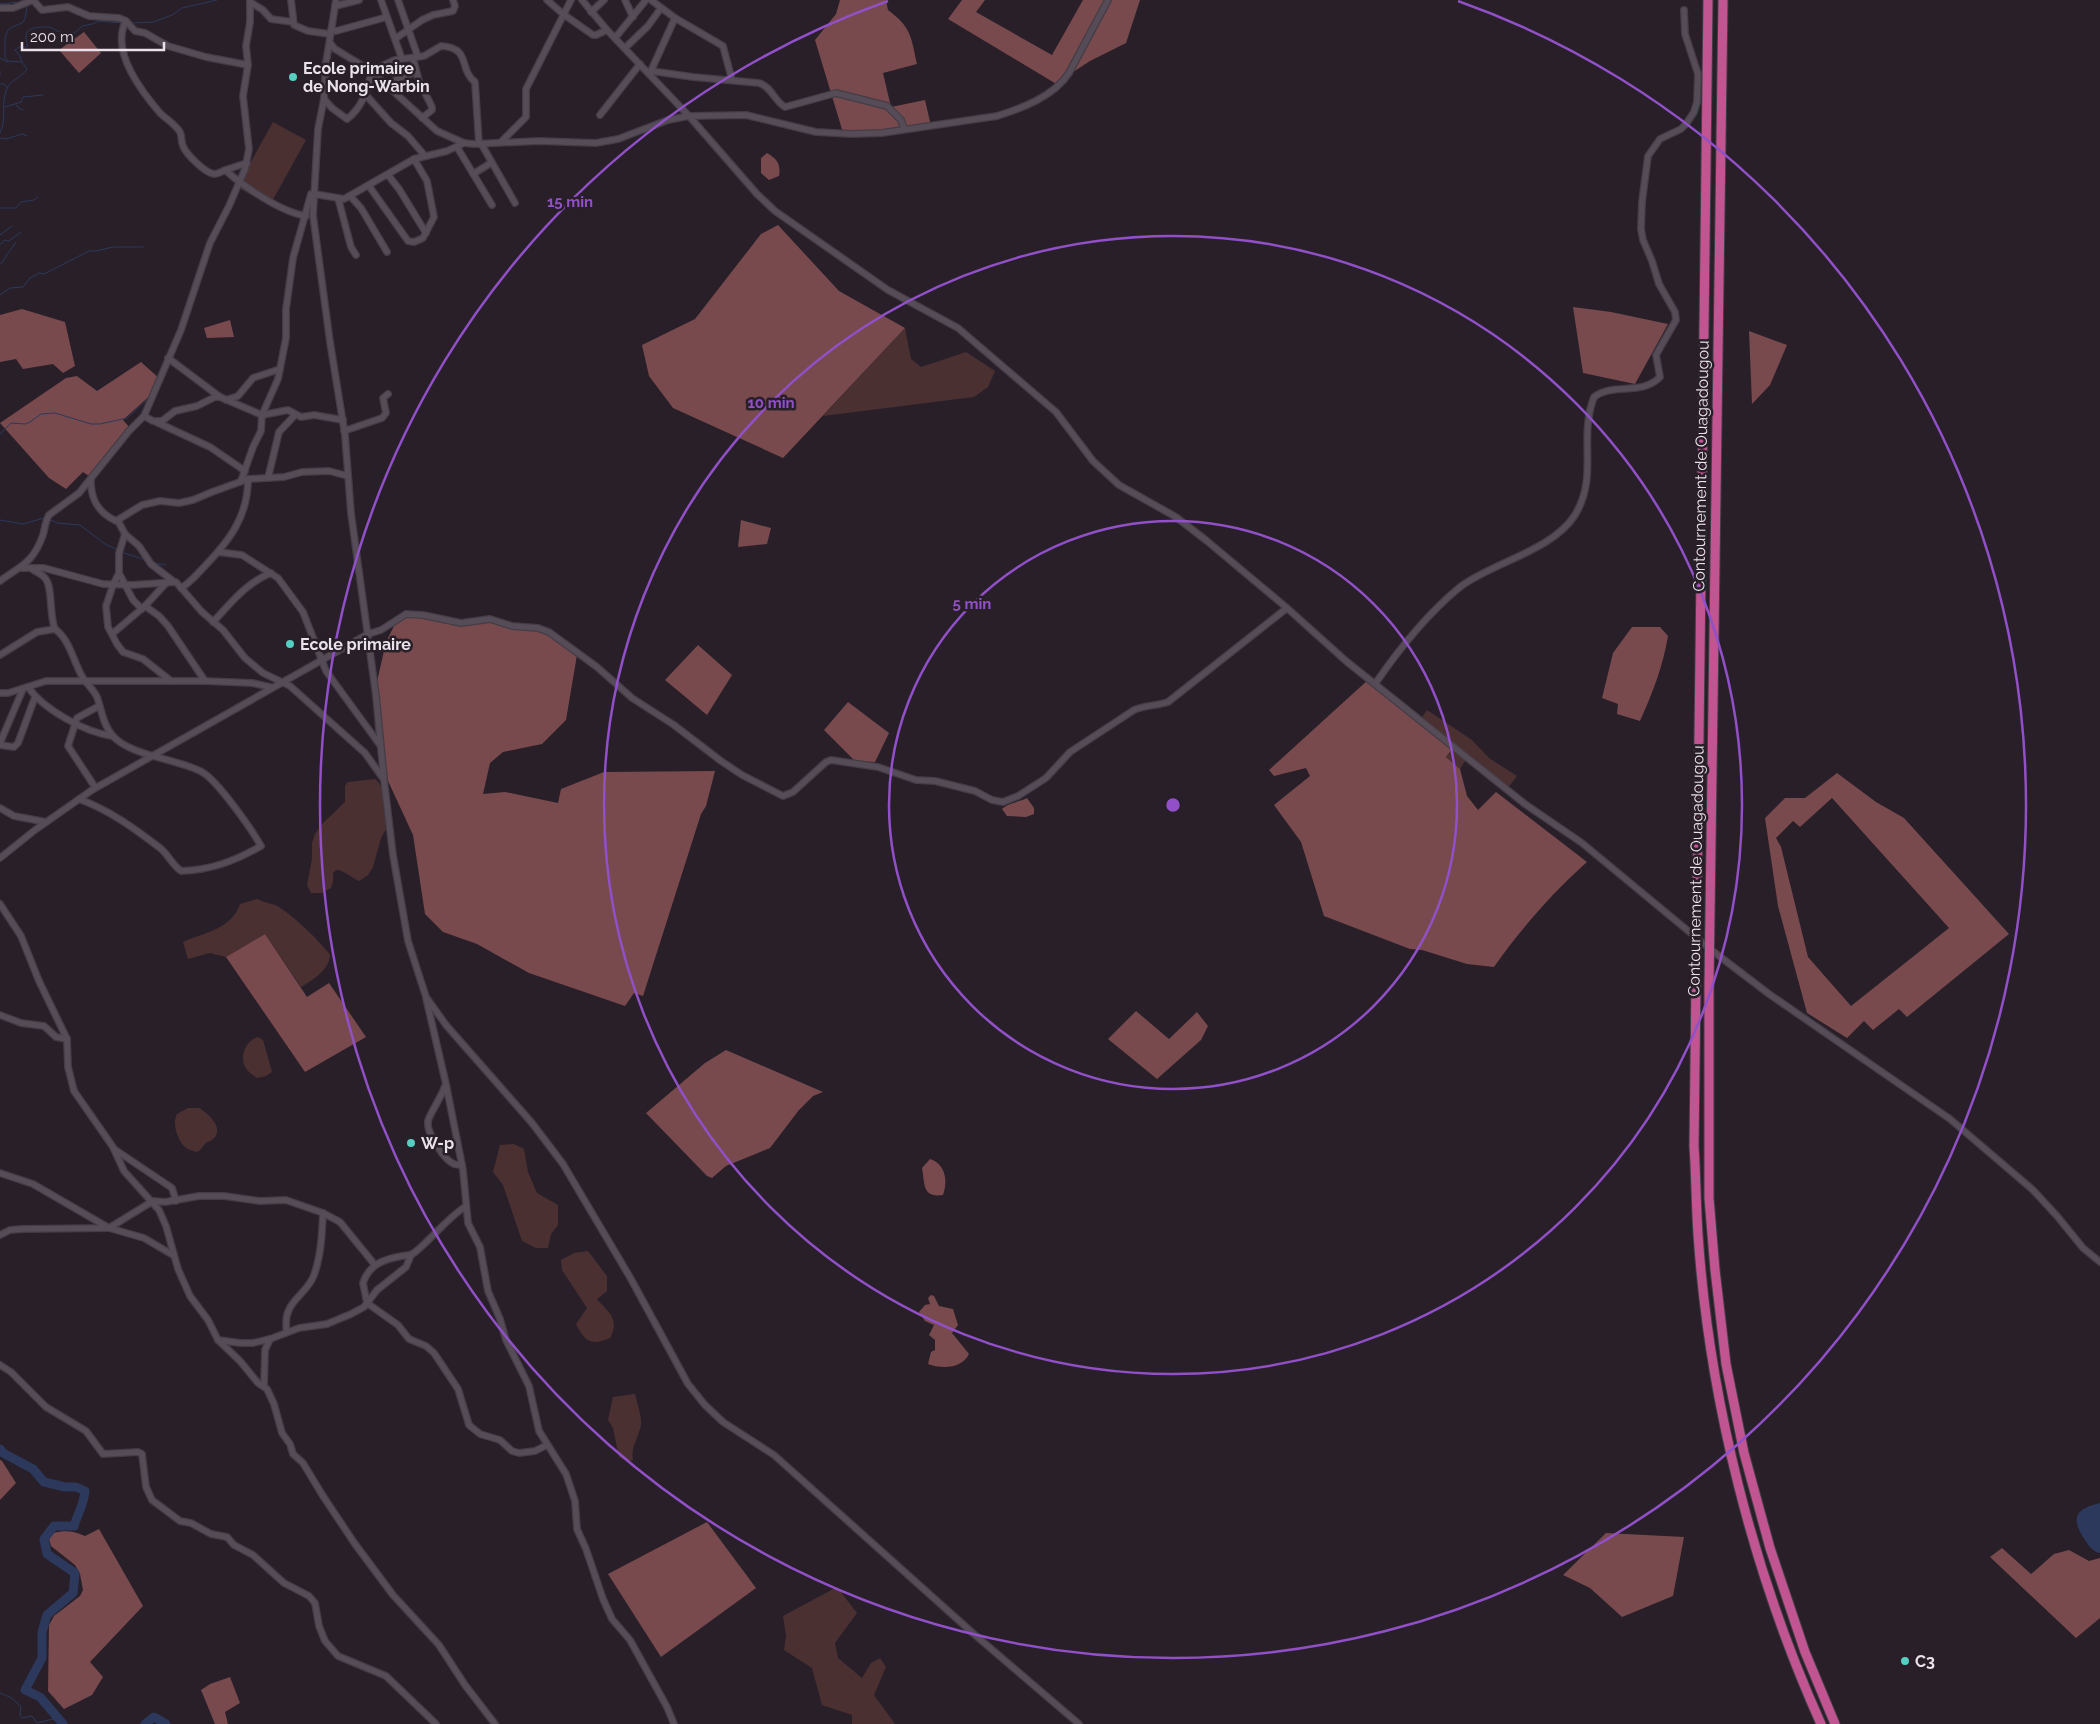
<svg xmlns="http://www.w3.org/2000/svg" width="2100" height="1724" font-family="Raleway,sans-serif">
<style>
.green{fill:#4b3032}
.forest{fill:#784a4d;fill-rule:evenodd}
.water{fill:#2c395c}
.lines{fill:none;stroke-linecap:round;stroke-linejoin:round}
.stream{stroke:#2c395c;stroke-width:1}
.river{stroke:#2c395c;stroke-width:9}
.minor-casing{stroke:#443d46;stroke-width:8}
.highway-casing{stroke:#443d46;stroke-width:11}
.minor{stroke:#564c58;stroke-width:5.5}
.highway{stroke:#c15591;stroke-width:9}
.ring{fill:none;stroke:#9150c8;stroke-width:2.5}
.poi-dot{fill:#57cec2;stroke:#281f29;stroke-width:2}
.labels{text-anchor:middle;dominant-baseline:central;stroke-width:5;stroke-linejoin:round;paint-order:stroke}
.poi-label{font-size:16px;font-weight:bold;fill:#e9e2ea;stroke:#281f29;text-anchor:start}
.street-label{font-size:16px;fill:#e9e2ea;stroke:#281f29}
.centre{fill:#9150c8;stroke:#281f29;stroke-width:2.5}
.ring-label{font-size:15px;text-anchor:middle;font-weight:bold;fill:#9150c8;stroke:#281f29;stroke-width:5;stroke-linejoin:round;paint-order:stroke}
</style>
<rect width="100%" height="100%" fill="#281f29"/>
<!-- green -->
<g class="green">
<path d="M273 122 306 140 270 205 237 187Z"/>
<path d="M905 328 911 359 921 367 966 352 995 371 988 387 974 397 823 416Z"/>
<path d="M1427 710 1472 740 1489 758 1517 776 1507 789 1467 758 1460 769 1446 757 1453 747 1420 720Z"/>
<path d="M375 779 379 783 382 789 386 829 381 838 373 867 368 875 359 881C352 878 344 870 336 870L333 873V882L331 888 321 893H311L307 885 312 859V843L315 834 322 824 345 802V786L348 782Z"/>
<path d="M257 899C263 902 269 903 275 905 290 912 321 942 330 955 329 970 313 980 301 987L265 934 226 957 210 953 188 959 183 942C203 933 232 929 240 904Z"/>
<path d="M258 1037 263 1040 272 1072 266 1076 257 1078C254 1076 250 1073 247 1070 238 1058 245 1041 258 1037Z"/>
<path d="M188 1108H199C208 1113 223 1127 215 1137 212 1141 208 1141 205 1144 201 1148 202 1150 196 1152 193 1151 187 1149 185 1147 177 1140 172 1122 177 1114Z"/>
<path d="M514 1144 524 1149 528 1172 537 1193 558 1205V1225L551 1234 548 1248H536L522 1241 503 1185 493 1172 500 1145Z"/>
<path d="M588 1251 607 1276V1291L597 1299C609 1313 620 1319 610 1338 591 1346 585 1342 576 1324L587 1308 562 1270 561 1260 574 1253Z"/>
<path d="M635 1394C637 1403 642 1416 641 1425 639 1437 630 1448 633 1460L628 1462 619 1457 613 1428 608 1420 613 1397Z"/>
<path d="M837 1587 857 1613 835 1643 838 1658 862 1678 871 1663 880 1658 886 1667 874 1695 895 1724H852V1715L822 1705 812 1668 784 1650 786 1636 783 1616Z"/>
</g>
<!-- forest -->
<g class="forest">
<path d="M840 0H886L888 10C912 28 911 37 917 64L883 73 891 107 925 100 931 126 844 136 815 40 836 14Z"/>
<path d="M962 0H985L976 12 1052 55 1083 0H1105L1058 85 948 19Z"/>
<path d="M1109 0H1140L1126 43 1090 61 1067 76Z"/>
<path d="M84 32 101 53 79 73 59 50Z"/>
<path d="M767 153C777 159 781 164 779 176L769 180 761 173V158Z"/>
<path d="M778 225 839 291 905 328 783 458 673 408 649 376 642 345 695 319 761 234Z"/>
<path d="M1573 307 1611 312 1668 324 1635 384 1583 373Z"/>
<path d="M22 309 65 322 75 366 63 373 53 364 23 369 16 359 0 362V315Z"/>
<path d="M230 320 234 337 207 338 204 328Z"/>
<path d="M1749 331 1787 345 1770 385 1752 404Z"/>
<path d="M141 362 160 379 154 392 123 420 131 429 119 448 92 478 83 472 66 489 49 478 0 423 66 378 77 376 97 391Z"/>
<path d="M741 520 771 528 767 544 738 547Z"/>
<path d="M407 615 424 616 462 624 480 620 548 632 577 655 566 720 542 744 503 752 490 763 483 794 505 792 558 803 561 789 604 772 715 771 706 806 701 814 643 996 634 993 625 1006 529 973 477 944 443 932 425 914 413 835 388 781 376 686 386 642 396 622Z"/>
<path d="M1632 627H1660L1668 636C1663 666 1653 692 1640 721L1617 714 1618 704 1602 698 1613 653Z"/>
<path d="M698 645 732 675 707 715 665 680Z"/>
<path d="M1369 679 1454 746 1446 757 1460 769 1467 796 1478 810 1496 792 1587 862C1552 893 1521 929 1494 967L1467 964 1422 950 1410 949 1324 916 1301 842 1274 805 1310 776 1306 768 1274 776 1269 770Z"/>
<path d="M848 702 889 733 875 762 855 761 824 730Z"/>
<path d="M1837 773 1876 802 1904 818 2009 934 1907 1017 1899 1009 1873 1030 1864 1021 1847 1038 1807 1013 1778 906 1765 818 1785 798H1805ZM1832 798 1949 928 1851 1006 1808 957 1781 847 1776 838 1793 821 1800 827Z"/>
<path d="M1027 798 1034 808V814L1026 817 1007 816 1002 809C1008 803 1019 802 1027 798Z"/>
<path d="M265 934 307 997 329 983 366 1037 305 1072 226 957Z"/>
<path d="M1136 1011 1169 1039 1197 1012 1208 1026 1201 1040 1157 1079 1108 1039Z"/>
<path d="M726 1050 823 1092 813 1096 799 1110 770 1148 726 1166 712 1178 707 1176 646 1113 705 1063Z"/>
<path d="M930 1159C946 1164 948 1182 943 1195 922 1198 925 1184 922 1168Z"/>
<path d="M931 1295 934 1296 939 1306 953 1309 958 1325 952 1333 969 1354C962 1369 941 1369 928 1364L931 1352 935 1350V1340L929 1335 934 1325 925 1321 919 1312 925 1305 930 1304 928 1298Z"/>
<path d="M0 1460 2 1461 16 1483 0 1500Z"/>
<path d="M707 1522 756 1588 661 1657 608 1574Z"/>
<path d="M99 1529 143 1606 90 1662 103 1677 92 1695 64 1709 48 1691 49 1625 54 1616 80 1596 83 1590 80 1574 75 1565 51 1546 49 1539 53 1533C66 1530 74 1531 85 1536Z"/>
<path d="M1606 1533 1684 1537 1673 1596 1622 1617 1590 1588 1563 1575Z"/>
<path d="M2002 1548 2031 1574 2054 1554 2069 1550 2089 1561 2100 1558V1618L2076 1638 1990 1557Z"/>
<path d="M230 1677 240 1703 225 1712 228 1724H215L201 1690 210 1684Z"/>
</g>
<!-- water -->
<path class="water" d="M2100 1503V1553C2093 1552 2089 1546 2085 1540 2070 1518 2075 1509 2100 1503Z"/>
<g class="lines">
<!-- stream -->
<g class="stream">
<path d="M0 3 5 4 15 2 16 3"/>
<path d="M132 23 153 22 172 15 182 8 217 0"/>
<path d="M0 58 8 62"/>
<path d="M22 62 20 56 15 50 19 47H27C28 42 24 37 27 32 30 27 43 27 49 27 54 28 61 35 70 34 76 34 78 28 83 26 89 24 93 25 98 21L123 23"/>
<path d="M0 71V75"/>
<path d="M0 84H4L7 88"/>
<path d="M16 105 20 109 23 110"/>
<path d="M5 107 21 102 23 97 43 95"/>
<path d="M0 133C7 119 1 105 6 91 9 80 22 78 27 69L22 62 8 61 5 58V38L8 30C23 19 24 30 27 6"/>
<path d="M0 138 6 139 22 134 27 136"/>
<path d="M0 208H16L21 202 34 200 38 197"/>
<path d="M0 235 12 226"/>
<path d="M0 245 4 240 9 241 21 232"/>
<path d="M0 264 2 263C5 256 12 249 16 242"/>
<path d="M0 295 10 288 23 287 30 278 39 273 44 274 89 251H96L113 247H143"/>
<path d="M0 434 11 423 25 424 30 422 41 414 55 413 91 424H100L127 418 149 398"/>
<path d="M0 520 23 524 44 518"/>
<path d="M50 520 58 523 80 525 105 544 118 550"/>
<path d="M121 552 146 560"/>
<path d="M154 563 166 565"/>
<path d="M0 1693 12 1698 21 1707 20 1715 22 1718 32 1716 37 1723 57 1718"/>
</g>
<!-- river -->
<g class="river">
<path d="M0 1449 3 1453 33 1469 44 1482 65 1487H76L85 1491C84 1504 78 1513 74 1526H54L44 1539 47 1554 75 1573 73 1593 47 1615 42 1632V1658L25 1690 40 1697 63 1724"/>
<path d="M145 1724 154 1717 166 1724"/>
</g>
<defs>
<g id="minor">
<path d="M33 0 42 10 68 7 89 16 119 18 126 21 135 31 145 33 168 46 206 57 248 65"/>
<path d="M291 0 294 25 308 31 330 34"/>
<path d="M336 0 326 63 324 99 318 129 313 215 330 342 345 435 351 513 376 696 384 780 393 855 408 941 426 997 446 1025 532 1123 563 1164 631 1279 688 1384 705 1405 723 1422 774 1455 975 1635 1079 1724"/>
<path d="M381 0 402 59"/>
<path d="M398 0 418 57"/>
<path d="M547 0 563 14 593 35H596L607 30"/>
<path d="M582 0 607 30 689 116 757 194 775 211 888 290 958 328 1056 412 1093 461 1119 485 1176 517 1207 541 1287 608 1346 661 1525 804 1582 843 1710 949 1769 994 1950 1119 2033 1190 2057 1216 2083 1248 2100 1262"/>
<path d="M625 0 633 17"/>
<path d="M651 0 675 18 723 46 732 80"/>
<path d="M250 2 263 10 271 19 293 22"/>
<path d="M335 6 359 0"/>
<path d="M0 8H13L33 0"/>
<path d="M591 12 604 0"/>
<path d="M126 21C110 50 142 92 160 113 166 119 175 124 180 132 182 136 181 142 183 146 186 154 205 173 214 174 218 174 221 172 225 170 244 187 281 212 306 216"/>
<path d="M331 30 336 31 387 17"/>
<path d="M615 38 646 0"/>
<path d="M395 39 422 20 433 15 453 11 455 6 453 0"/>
<path d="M330 43 335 49 371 71 437 131 464 143 474 144 538 141 596 143 618 139 668 120 689 116 746 115 816 132 852 134 882 133 997 116C1023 108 1054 96 1069 73L1108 0"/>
<path d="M625 48 648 26 661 8"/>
<path d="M413 58 419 81 432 107V110L422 118"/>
<path d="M651 71 693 77 759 83C772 87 774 101 785 107L836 93 887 106 901 120 904 129"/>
<path d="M650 73 675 18"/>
<path d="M386 84 416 72"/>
<path d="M365 94 391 123 408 136 425 156"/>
<path d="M324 99 332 108 347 119C362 108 369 88 371 71L395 60 424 56 441 46C472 48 458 69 475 82L479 144"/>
<path d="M600 115 640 64"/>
<path d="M501 142 526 117V89L571 0"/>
<path d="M482 145 515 203"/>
<path d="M457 147 492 205"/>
<path d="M225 170 247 163"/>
<path d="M473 174 491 163"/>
<path d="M388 175 399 189 426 233"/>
<path d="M369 186 408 241 414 242 423 238 434 217 427 181 414 159"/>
<path d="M314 194 344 199 414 159 447 151 464 143"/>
<path d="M351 197 361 208 387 252"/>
<path d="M338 198 351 247 356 255"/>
<path d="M168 358 220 397"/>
<path d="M226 400 238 396 253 378 280 369"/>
<path d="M144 416 153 421H162L175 411 197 406 215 397H220L262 415 288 410 301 417 314 415 343 420"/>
<path d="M156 422 210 447 245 471"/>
<path d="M344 431 382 418 386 413 383 398 388 394"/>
<path d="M91 478C90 498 97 512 116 521L142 505 160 501 179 503 193 500 212 492 248 479 284 477 302 472 329 471 348 476"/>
<path d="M268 478 279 432 295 415"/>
<path d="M241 481 253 447 261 431 262 415 278 379 286 338V309L293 258 311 194"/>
<path d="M118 521 125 534 139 546 151 564 173 581"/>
<path d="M125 534 119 553V573L113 585 106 606 108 627 117 644 123 652 143 659 171 681"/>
<path d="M218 552 242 555 278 578 303 612 326 671 380 745"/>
<path d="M22 568H44L103 584 132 585 176 582 202 612 223 630 245 658 263 673 290 686 365 753 382 777"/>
<path d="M32 569C36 572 42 574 45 578 53 586 49 616 55 629"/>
<path d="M119 573 133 600 142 609"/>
<path d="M0 581C22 565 33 563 43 535 45 528 45 522 49 515L79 493 129 431 144 416 181 330 210 243 229 206 245 169 249 149 243 96 248 65 246 46 250 22V0"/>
<path d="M181 588C190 583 197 574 204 567 229 541 248 517 248 479"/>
<path d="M145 606 159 616 168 626 205 681"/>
<path d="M213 622C231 603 246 583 271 573"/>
<path d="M112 634 145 606 167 582"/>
<path d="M0 655 37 632 55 629C71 641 73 662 83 678 87 685 96 691 98 700 102 712 103 724 112 735 129 756 179 759 202 772 218 781 252 830 261 846 235 861 211 870 181 871 172 865 168 854 160 848 134 828 109 810 79 799"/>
<path d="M1375 684C1399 649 1427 614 1460 587 1493 562 1552 551 1575 515 1599 475 1578 439 1594 397 1614 382 1642 396 1660 377L1656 355 1676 320 1675 312 1659 284 1652 261 1643 240 1641 229 1642 202 1648 156 1660 139 1681 129 1686 124 1694 112 1697 102 1698 74 1685 34 1684 10"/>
<path d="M28 687C44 710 85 732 112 736"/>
<path d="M0 693H8L46 681H205L252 683 270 687"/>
<path d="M0 743 23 689"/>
<path d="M0 745 14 747 18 743 35 697"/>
<path d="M93 784 68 746 77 718 99 706"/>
<path d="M0 808 14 816 46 822"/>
<path d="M0 858 35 830 92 790 368 634 381 630 406 614 423 615 461 623 490 619 512 626 538 628 549 632 597 667 632 698 674 725 721 761 742 775 783 796 793 792 826 762 831 760 878 767 916 780 935 781 975 791 992 800 1003 802 1018 796 1046 778 1070 752 1134 710C1145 705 1156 706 1168 702L1287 608"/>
<path d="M0 904 21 936 39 981 67 1039 68 1067 74 1091 113 1147 124 1171 159 1210 166 1226 178 1269 190 1296 208 1320 218 1340 240 1361 258 1383 267 1389 274 1404 282 1433 290 1444 293 1454 303 1463 323 1496 355 1544 393 1595 439 1645 465 1685 495 1724"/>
<path d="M426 998 446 1084 463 1170 468 1223 480 1247 488 1291 500 1319 506 1340 529 1386 539 1431 566 1474 575 1501 577 1529 586 1549 603 1599 612 1619 630 1640 667 1707 674 1724"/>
<path d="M0 1015 21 1023 44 1026 56 1037 67 1039"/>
<path d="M445 1086C442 1096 429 1115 428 1121 426 1132 444 1160 454 1164 456 1165 459 1165 462 1165"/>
<path d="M114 1149 172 1188 176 1201"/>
<path d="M0 1173 33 1184 109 1228 144 1238 173 1255"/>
<path d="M466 1206C446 1219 432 1239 414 1253 410 1256 407 1255 402 1256 385 1259 369 1264 363 1283L367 1303 398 1325 409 1339 426 1346 434 1353 458 1389 469 1425 480 1434 500 1440 512 1451 519 1453 535 1451 547 1445"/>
<path d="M0 1235 10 1230 22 1229 109 1228 153 1201 165 1202 199 1196H224L260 1201 286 1200 323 1213 340 1222 375 1265"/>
<path d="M287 1332C281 1301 306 1297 314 1275 321 1256 322 1234 323 1213"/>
<path d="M218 1340 240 1343H253L270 1339 299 1328 327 1324 351 1314 364 1307 377 1290 406 1267 411 1255"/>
<path d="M0 1365 11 1372 46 1407 86 1431 103 1454 138 1452 142 1454 146 1487 152 1500 180 1521 191 1523 211 1534 227 1537 234 1545 253 1555 284 1583 309 1596 315 1603 319 1626 325 1641 338 1656 386 1676 436 1724"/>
<path d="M264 1386 265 1350 270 1339"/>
</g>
<g id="highway">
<path d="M1708 0 1694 1146C1696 1175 1696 1205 1698 1234 1709 1399 1753 1573 1821 1724"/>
<path d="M1723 0 1709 984V1198L1715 1270 1726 1364 1744 1453 1770 1548 1805 1652 1835 1724"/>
</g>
</defs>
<!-- minor casing -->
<use href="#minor" class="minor-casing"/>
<!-- highway casing -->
<use href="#highway" class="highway-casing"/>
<!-- minor -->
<use href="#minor" class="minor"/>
<!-- highway -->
<use href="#highway" class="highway"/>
</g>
<!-- distance rings -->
<g class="ring">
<circle cx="1173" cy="805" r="284"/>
<circle cx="1173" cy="805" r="569"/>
<path d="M1458 1A853 853 0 1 1 888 1"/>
</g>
<!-- markers -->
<g class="poi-dot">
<circle cx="293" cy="77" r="5"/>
<circle cx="290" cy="644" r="5"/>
<circle cx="411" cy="1143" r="5"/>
<circle cx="1905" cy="1661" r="5"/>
</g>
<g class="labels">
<!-- poi labels -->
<g class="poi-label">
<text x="303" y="68">Ecole primaire<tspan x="303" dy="18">de Nong-Warbin</tspan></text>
<text x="300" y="644">Ecole primaire</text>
<text x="421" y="1143">W-p</text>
<text x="1915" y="1661">C3</text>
</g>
<!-- street labels -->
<g class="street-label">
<text transform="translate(1701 466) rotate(-89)">Contournement de Ouagadougou</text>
<text transform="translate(1696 871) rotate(-89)">Contournement de Ouagadougou</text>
</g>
</g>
<circle cx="1173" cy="805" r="8" class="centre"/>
<g class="ring-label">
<text x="570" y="207">15 min</text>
<text x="771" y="408">10 min</text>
<text x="972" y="609">5 min</text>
</g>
<!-- scale -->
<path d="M22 42v8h142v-8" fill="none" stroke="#e9e2ea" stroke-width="2.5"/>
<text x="30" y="42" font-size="15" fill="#e9e2ea" stroke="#281f29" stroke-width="4" paint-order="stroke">200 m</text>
</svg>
